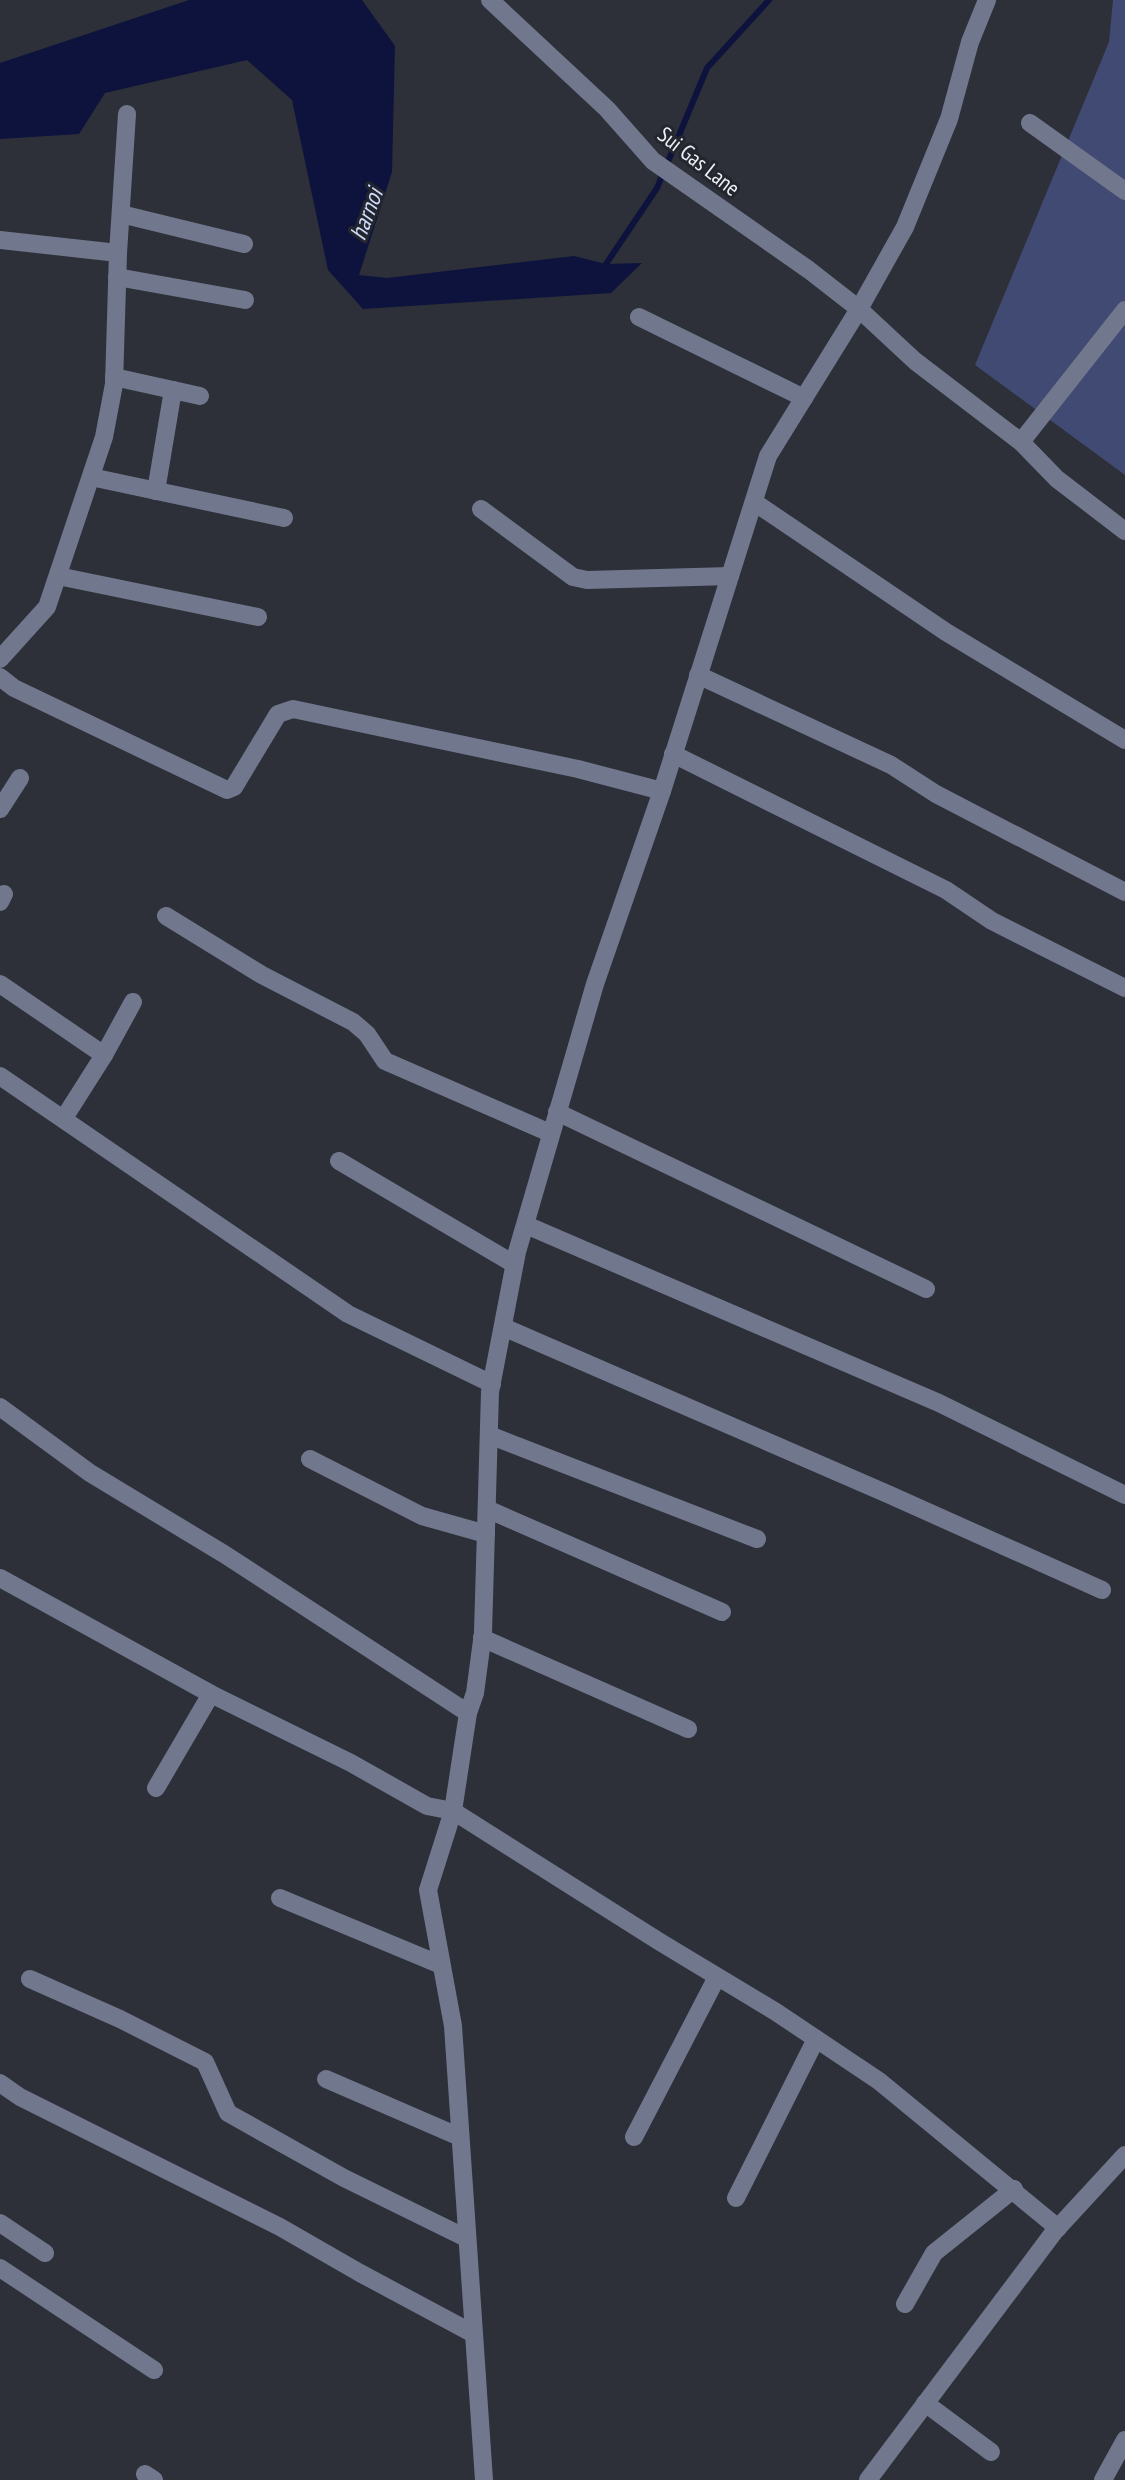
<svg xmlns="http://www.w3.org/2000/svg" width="1125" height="2480" font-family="'PT Sans Narrow',sans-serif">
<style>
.green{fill:#404a72}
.water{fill:#0d133d}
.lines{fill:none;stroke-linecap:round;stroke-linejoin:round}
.stream{stroke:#0d133d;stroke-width:6}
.minor{stroke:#71788e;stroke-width:18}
.labels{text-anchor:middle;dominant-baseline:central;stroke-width:6;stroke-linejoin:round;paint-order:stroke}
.street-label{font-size:22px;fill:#eef0f5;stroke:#23262e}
.water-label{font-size:24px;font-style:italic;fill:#d0daf9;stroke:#23262e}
</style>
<rect width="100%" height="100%" fill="#2d3038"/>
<!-- green -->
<path class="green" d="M1113 0H1125V475L975 365 1109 42Z"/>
<!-- water -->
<path class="water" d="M189 0H362L395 46 392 172 359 275 387 278 574 256 606 264 642 263 611 293 363 309 328 270 292 100 247 60 105 93 79 134 0 139V63Z"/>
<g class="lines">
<!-- stream -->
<path class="stream" d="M608 269 606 264 657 188 707 68 769 0"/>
<!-- minor -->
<g class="minor">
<path d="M490 0 607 109 653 161 809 270 859 309 915 361 1021 442 1057 479 1125 531"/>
<path d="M1030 123 1125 191"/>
<path d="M121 214 244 244"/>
<path d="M0 240 118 253"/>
<path d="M117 277 245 300"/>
<path d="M639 317 804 398"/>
<path d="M114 377 200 396"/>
<path d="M1021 442 1125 310"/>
<path d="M91 477 284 518"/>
<path d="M156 491 173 390"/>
<path d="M754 502 946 632 1125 740"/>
<path d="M481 509 573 577 587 580 730 576"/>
<path d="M58 576 258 617"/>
<path d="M0 659 47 607 104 437 114 384 118 253 127 114"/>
<path d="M698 675 891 765 936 794 1125 892"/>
<path d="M0 677 14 688 227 790 234 787 278 714 293 709 578 769 662 791"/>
<path d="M673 754 946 890 992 921 1125 988"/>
<path d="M0 809 20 778"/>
<path d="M0 902 4 894"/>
<path d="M166 916 262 975 353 1022 367 1034 385 1061 550 1133"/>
<path d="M0 984 104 1055"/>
<path d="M0 1076 348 1314 492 1384"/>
<path d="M557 1112 926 1289"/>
<path d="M64 1118 104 1055 133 1002"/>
<path d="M339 1161 514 1264"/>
<path d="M526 1225 939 1403 1125 1495"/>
<path d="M503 1327 890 1495 1102 1590"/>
<path d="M0 1407 90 1473 224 1554 468 1713"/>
<path d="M489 1435 757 1539"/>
<path d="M310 1459 422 1516 486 1534"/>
<path d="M487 1509 722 1612"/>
<path d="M0 1578 211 1694 351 1763 427 1806 453 1811 660 1942 776 2012 879 2081 1058 2228"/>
<path d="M482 1638 688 1729"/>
<path d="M156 1788 211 1694"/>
<path d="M280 1898 441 1965"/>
<path d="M30 1979 120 2019 205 2062 228 2113 344 2178 466 2238"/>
<path d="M326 2079 460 2137"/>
<path d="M0 2083 20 2097 280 2227 360 2273 472 2333"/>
<path d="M634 2137 717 1977"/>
<path d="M736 2198 816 2039"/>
<path d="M0 2223 45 2253"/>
<path d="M0 2268 154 2370"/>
<path d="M905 2304 934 2253 1014 2189"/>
<path d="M925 2403 991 2452"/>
<path d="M145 2474 154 2480"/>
<path d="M484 2480 453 2026 428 1890 453 1811 468 1713 475 1693 483 1633 490 1392 517 1252 595 984 662 791 768 456 859 309 905 227 949 119 970 42 987 0"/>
<path d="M868 2480 1054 2232 1125 2155"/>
<path d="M1103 2480 1125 2440"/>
</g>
</g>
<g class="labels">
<!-- street labels -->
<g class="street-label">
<text transform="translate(699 161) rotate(38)">Sui Gas Lane</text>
</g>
<!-- water labels -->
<g class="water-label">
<text transform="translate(366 214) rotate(-69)">harnoi</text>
</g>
</g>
</svg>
